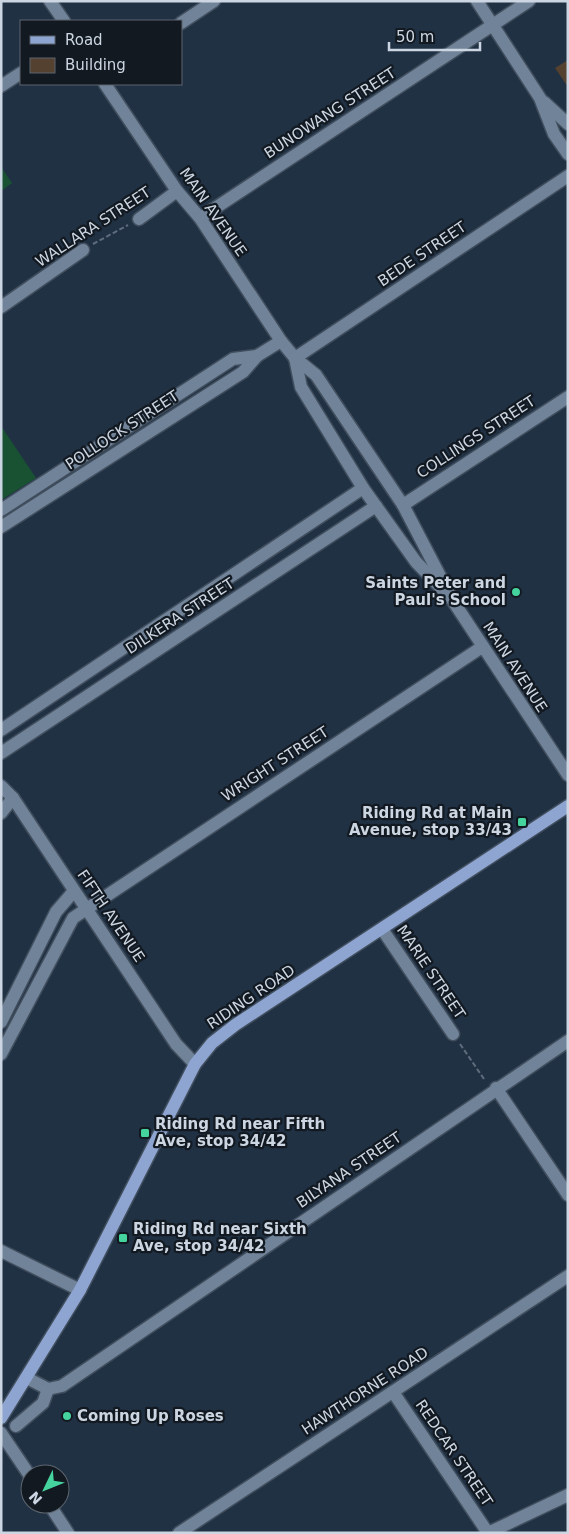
<svg xmlns="http://www.w3.org/2000/svg" width="569" height="1534" font-family="'DejaVu Sans',sans-serif">
<style>
.green{fill:#185232}
.building{fill:#55412f}
.lines{fill:none;stroke-linecap:round;stroke-linejoin:round}
.minor-casing{stroke:#404e5e;stroke-width:15}
.major-casing{stroke:#404e5e;stroke-width:15}
.path{stroke:#5e6c7c;stroke-width:2;stroke-dasharray:5 2.5;stroke-linecap:butt}
.minor{stroke:#708398;stroke-width:12}
.major{stroke:#8fa5d1;stroke-width:12}
.poi-dot{fill:#46d49e;stroke:#121921;stroke-width:2}
.labels{text-anchor:middle;dominant-baseline:central;stroke-width:4.5;stroke-linejoin:round;paint-order:stroke}
.street-label{font-size:15px;fill:#ccd6e2;stroke:#121921}
.poi-label{font-size:15px;font-weight:bold;fill:#ccd6e2;stroke:#121921;text-anchor:start}
</style>
<rect width="100%" height="100%" fill="#213144"/>
<!-- green -->
<g class="green">
<path d="M1 167 12 183 1 191Z"/>
<path d="M1 426 36 478 1 500Z"/>
</g>
<!-- building -->
<path class="building" d="M568 60V87L555 68Z"/>
<g class="lines">
<defs>
<g id="minor">
<path d="M50 1 64 21"/>
<path d="M477 1 540 98 554 134 568 154"/>
<path d="M181 23 214 1"/>
<path d="M105 84 177 191 200 218 281 341 295 358 316 375 403 505 453 601 568 775"/>
<path d="M1 86 21 73"/>
<path d="M544 102 568 124"/>
<path d="M200 218 529 1"/>
<path d="M139 219 177 191"/>
<path d="M1 307 83 250"/>
<path d="M295 358 568 176"/>
<path d="M295 358 301 387 363 488 416 562 445 592"/>
<path d="M403 505 568 397"/>
<path d="M1 510 233 359 257 356"/>
<path d="M1 527 243 372 257 356 281 341"/>
<path d="M1 730 363 488"/>
<path d="M1 753 376 506"/>
<path d="M1 786 13 798 176 1044 195 1064"/>
<path d="M1 813 13 798"/>
<path d="M382 929 453 1034"/>
<path d="M1 1022 56 912 74 891"/>
<path d="M1 1054 73 918 482 647"/>
<path d="M496 1088 568 1195"/>
<path d="M1 1251 80 1290"/>
<path d="M27 1378 48 1389 62 1386 568 1041"/>
<path d="M393 1392 488 1533"/>
<path d="M16 1426 43 1403 48 1389"/>
<path d="M1 1433 30 1476"/>
<path d="M49 1504 68 1533"/>
<path d="M179 1533 568 1276"/>
<path d="M488 1533 568 1495"/>
</g>
<path id="major" d="M1 1418 80 1290 195 1064 212 1043 235 1025 568 806"/>
</defs>
<!-- minor casing -->
<use href="#minor" class="minor-casing"/>
<!-- major casing -->
<use href="#major" class="major-casing"/>
<!-- path -->
<g class="path">
<path d="M93 244 128 225"/>
<path d="M460 1044 484 1079"/>
</g>
<!-- minor -->
<use href="#minor" class="minor"/>
<!-- major -->
<use href="#major" class="major"/>
</g>
<!-- markers -->
<g class="poi-dot">
<circle cx="516" cy="592" r="5"/>
<rect x="517" y="817" width="10" height="10" rx="2.5"/>
<rect x="140" y="1128" width="10" height="10" rx="2.5"/>
<rect x="118" y="1233" width="10" height="10" rx="2.5"/>
<circle cx="67" cy="1416" r="5"/>
</g>
<g class="labels">
<!-- street labels -->
<g class="street-label">
<text transform="translate(330 113) rotate(-33)">BUNOWANG STREET</text>
<text transform="translate(213 212) rotate(55)">MAIN AVENUE</text>
<text transform="translate(93 227) rotate(-33)">WALLARA STREET</text>
<text transform="translate(422 254) rotate(-34)">BEDE STREET</text>
<text transform="translate(122 430) rotate(-33)">POLLOCK STREET</text>
<text transform="translate(476 437) rotate(-33)">COLLINGS STREET</text>
<text transform="translate(180 616) rotate(-33)">DILKERA STREET</text>
<text transform="translate(515 667) rotate(57)">MAIN AVENUE</text>
<text transform="translate(275 764) rotate(-33)">WRIGHT STREET</text>
<text transform="translate(111 916) rotate(56)">FIFTH AVENUE</text>
<text transform="translate(431 972) rotate(56)">MARIE STREET</text>
<text transform="translate(251 997) rotate(-34)">RIDING ROAD</text>
<text transform="translate(349 1170) rotate(-34)">BILYANA STREET</text>
<text transform="translate(365 1391) rotate(-33)">HAWTHORNE ROAD</text>
<text transform="translate(454 1453) rotate(56)">REDCAR STREET</text>
</g>
<!-- poi labels -->
<g class="poi-label">
<text x="506" y="583" text-anchor="end">Saints Peter and<tspan x="506" dy="17">Paul's School</tspan></text>
<text x="512" y="813" text-anchor="end">Riding Rd at Main<tspan x="512" dy="17">Avenue, stop 33/43</tspan></text>
<text x="155" y="1124">Riding Rd near Fifth<tspan x="155" dy="17">Ave, stop 34/42</tspan></text>
<text x="133" y="1229">Riding Rd near Sixth<tspan x="133" dy="17">Ave, stop 34/42</tspan></text>
<text x="77" y="1416">Coming Up Roses</text>
</g>
</g>
<!-- border -->
<rect width="569" height="1534" fill="none" stroke="#ccd6e2" stroke-width="5"/>
<!-- legend -->
<rect x="20" y="20" width="162" height="65" fill="#121921" stroke="#5c656e"/>
<rect x="30" y="36" width="25" height="8" fill="#8fa5d1" stroke="#5c656e"/>
<text x="65" y="45" font-size="15" fill="#ccd6e2">Road</text>
<rect x="30" y="58" width="25" height="15" fill="#55412f" stroke="#5c656e"/>
<text x="65" y="70" font-size="15" fill="#ccd6e2">Building</text>
<!-- north arrow -->
<g transform="translate(45 1489) rotate(227)"><circle r="24" fill="#121921" stroke="#5c656e"/>
<path d="M0-4L9 19L0 12L-9 19Z" fill="#46d49e"/>
<text y="-8" font-size="14" font-weight="bold" text-anchor="middle" fill="#ccd6e2">N</text>
</g>
<!-- scale -->
<path d="M389 42v8h91v-8" fill="none" stroke="#ccd6e2" stroke-width="2.5"/>
<text x="396" y="42" font-size="15" fill="#ccd6e2" stroke="#121921" stroke-width="4" paint-order="stroke">50 m</text>
</svg>
